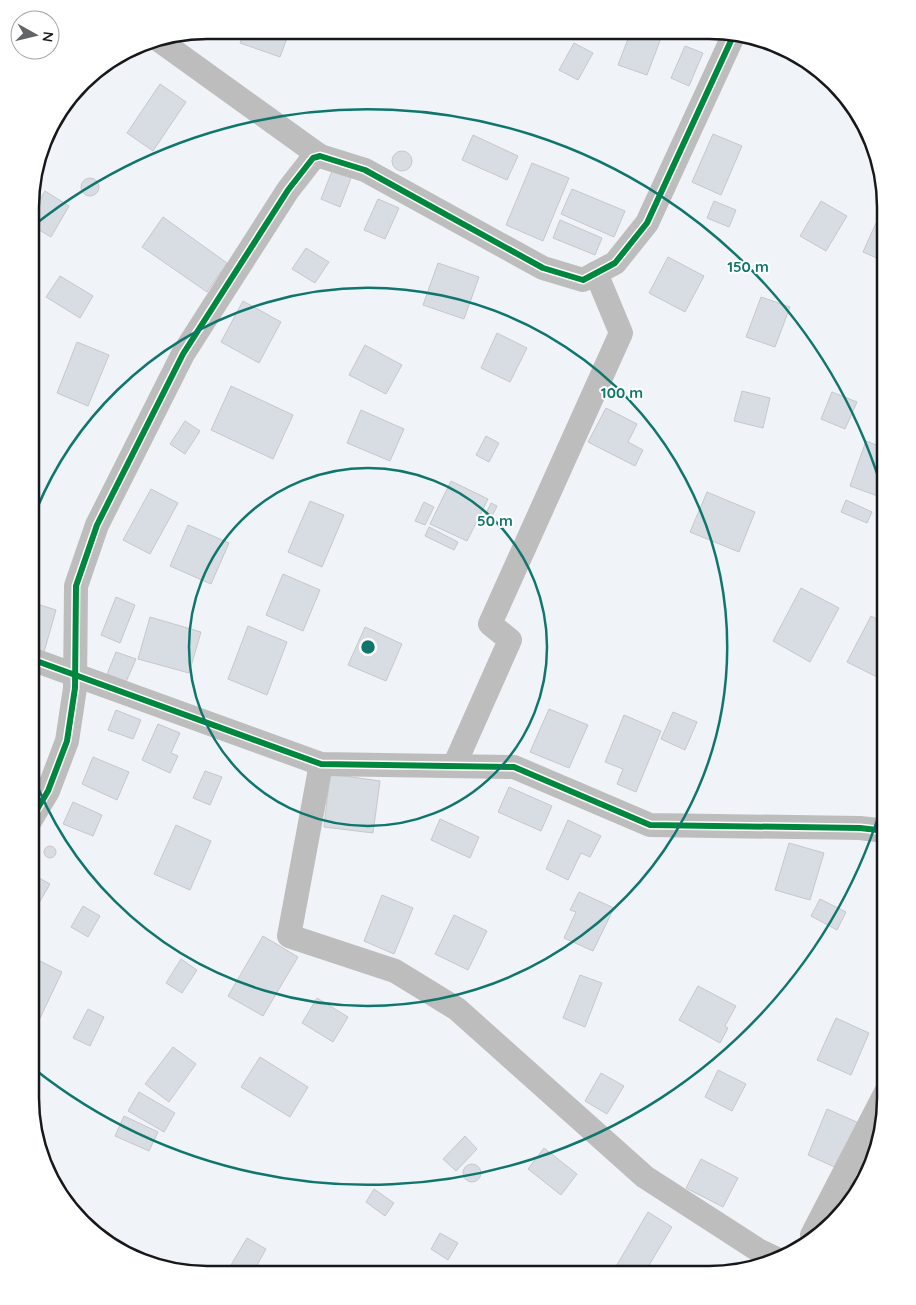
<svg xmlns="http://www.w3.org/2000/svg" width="916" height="1305" font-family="Quicksand,sans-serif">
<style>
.building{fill:#d8dce3;stroke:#c6c8cb}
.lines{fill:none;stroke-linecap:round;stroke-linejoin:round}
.minor{stroke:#bebdbd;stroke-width:24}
.cycleway-casing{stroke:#fff;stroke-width:9}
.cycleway{stroke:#00873e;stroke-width:6}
.ring{fill:none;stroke:#0f766e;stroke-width:2.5}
.rim{fill:none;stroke:#16181b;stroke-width:2.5}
.centre{fill:#0f766e;stroke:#fff;stroke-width:2.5}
.ring-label{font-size:15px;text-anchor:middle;font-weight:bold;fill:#0f766e;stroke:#fff;stroke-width:4;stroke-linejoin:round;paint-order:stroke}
</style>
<rect width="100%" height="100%" fill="#f0f3f8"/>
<!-- building -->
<g class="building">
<path d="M245 30H290L280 57 240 43Z"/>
<path d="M301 30H323L319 39Z"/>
<path d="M631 31H642L661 38 647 75 618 65Z"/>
<path d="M574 43 593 53 578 80 559 70Z"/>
<path d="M685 46 703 53 689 86 671 78Z"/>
<path d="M160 84 186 102 153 151 127 133Z"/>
<path d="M713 134 742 146 721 195 692 182Z"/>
<path d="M473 135 518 156 507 180 462 160Z"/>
<circle cx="402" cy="161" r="10"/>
<path d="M532 163 569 178 543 241 506 225Z"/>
<path d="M334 166 353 173 340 207 321 199Z"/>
<circle cx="90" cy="187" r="9"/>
<path d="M572 189 625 211 614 237 561 214Z"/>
<path d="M45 191 69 206 51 237 31 225V215Z"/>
<path d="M378 199 399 208 385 239 364 230Z"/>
<path d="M714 201 736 210 729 227 707 218Z"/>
<path d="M821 201 847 216 826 251 800 236Z"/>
<path d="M885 203 886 206V262L863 252Z"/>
<path d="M163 217 227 263 207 292 142 247Z"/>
<path d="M560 220 602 238 595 255 553 238Z"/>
<path d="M306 248 329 262 315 283 292 269Z"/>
<path d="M668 257 704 276 685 312 649 293Z"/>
<path d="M438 263 479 277 464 319 423 305Z"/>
<path d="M60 276 93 296 80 318 46 297Z"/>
<path d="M761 297 790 307 775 347 746 337Z"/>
<path d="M243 301 281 322 259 363 221 342Z"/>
<path d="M497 333 527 348 510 382 481 368Z"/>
<path d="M77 342 109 355 88 406 57 393Z"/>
<path d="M365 345 402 365 386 394 349 375Z"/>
<path d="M231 386 293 415 273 459 211 430Z"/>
<path d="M742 391 770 398 763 428 734 421Z"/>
<path d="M832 392 857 402 845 429 821 419Z"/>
<path d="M606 408 637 424 628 442 643 450 635 466 588 442Z"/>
<path d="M361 410 404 429 390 461 347 443Z"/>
<path d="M185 421 200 431 185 454 170 444Z"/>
<path d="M486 436 499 443 489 462 476 455Z"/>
<path d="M866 441 886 449V499L850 486Z"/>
<path d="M451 481 488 499 467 541 430 524Z"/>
<path d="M151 489 178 503 150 554 123 540Z"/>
<path d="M707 492 755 512 739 552 690 532Z"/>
<path d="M846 500 872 512 867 523 841 512Z"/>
<path d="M310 501 344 515 322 567 288 552Z"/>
<path d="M424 502 434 507 425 525 415 521Z"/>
<path d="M491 503 497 506 488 525 482 522Z"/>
<path d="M188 525 229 543 211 584 170 566Z"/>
<path d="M429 527 458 542 454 550 425 536Z"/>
<path d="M283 574 320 590 303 631 266 615Z"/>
<path d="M801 588 839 608 810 662 773 641Z"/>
<path d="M116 597 135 605 120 643 101 635Z"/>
<path d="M31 602 56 610 44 652 31 648Z"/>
<path d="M871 616 886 624V675L883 680 847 662Z"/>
<path d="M150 617 201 632 189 673 138 659Z"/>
<path d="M248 626 287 642 267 695 228 679Z"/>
<path d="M365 627 402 644 386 681 348 665Z"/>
<path d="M116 652 136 659 126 682 107 674Z"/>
<path d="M549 709 588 725 569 768 530 752Z"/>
<path d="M116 710 141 720 133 739 108 730Z"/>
<path d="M673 712 697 722 685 750 661 739Z"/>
<path d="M624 715 661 731 636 792 617 784 623 769 605 762Z"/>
<path d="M158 724 180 733 171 753 178 756 170 773 142 760Z"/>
<path d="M93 757 129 772 117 800 82 784Z"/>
<path d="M205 771 222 777 210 805 193 798Z"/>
<path d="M330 774 380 781 373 833 324 827Z"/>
<path d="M509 787 552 806 541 831 498 812Z"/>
<path d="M73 802 102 815 93 836 63 824Z"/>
<path d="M440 819 479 837 470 858 431 840Z"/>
<path d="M568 820 601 836 590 857 581 853 568 880 546 869Z"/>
<path d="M176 825 211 841 190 890 154 874Z"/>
<path d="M789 843 824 853 810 900 775 890Z"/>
<circle cx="50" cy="852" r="6"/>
<path d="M30 873 50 884 36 908 30 904Z"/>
<path d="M579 892 614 908 593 951 564 938 576 912 570 910Z"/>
<path d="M382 895 413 908 394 954 364 941Z"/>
<path d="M820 899 846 912 837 930 811 916Z"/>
<path d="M83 906 100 916 88 937 71 927Z"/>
<path d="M454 915 487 931 468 970 435 954Z"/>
<path d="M263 936 298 957 263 1016 228 996Z"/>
<path d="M30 956 62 972 31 1037 30 1036Z"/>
<path d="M181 959 197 970 182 993 166 983Z"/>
<path d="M580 975 602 983 585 1027 563 1018Z"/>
<path d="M698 986 736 1006 725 1026 728 1028 720 1043 679 1020Z"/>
<path d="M317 998 348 1017 333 1042 302 1023Z"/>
<path d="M88 1009 104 1017 90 1046 73 1038Z"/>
<path d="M836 1018 869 1033 851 1075 817 1060Z"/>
<path d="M173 1047 196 1064 169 1102 145 1084Z"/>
<path d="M260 1057 308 1087 290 1117 241 1087Z"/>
<path d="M718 1070 746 1084 732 1111 705 1097Z"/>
<path d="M601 1073 624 1086 607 1114 585 1101Z"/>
<path d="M139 1092 175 1113 164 1132 128 1111Z"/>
<path d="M827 1109 859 1123 839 1169 808 1155Z"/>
<path d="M124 1116 158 1132 149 1151 115 1136Z"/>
<path d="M465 1136 477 1149 456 1171 443 1159Z"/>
<path d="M544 1148 577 1174 561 1195 528 1169Z"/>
<path d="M701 1159 738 1178 723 1207 686 1188Z"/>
<circle cx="472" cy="1173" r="9"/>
<path d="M374 1189 394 1203 385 1216 366 1202Z"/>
<path d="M648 1212 672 1227 643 1275H611Z"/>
<path d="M440 1233 458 1243 448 1260 431 1249Z"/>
<path d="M247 1238 266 1249 252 1274H234L228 1270Z"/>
</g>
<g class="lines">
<!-- minor -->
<g class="minor">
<path d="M156 38 320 156"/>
<path d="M31 659 321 764 514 767 650 825 860 828 886 831"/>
<path d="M321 764 289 936 395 971 457 1009 645 1177 758 1250 777 1259"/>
<path d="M454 766 510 640 490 624 621 333 596 273"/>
<path d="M30 821 48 791 67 741 75 688 76 586 97 525 183 354 288 190 313 158 320 156 365 170 543 268 583 280 615 263 647 223 735 32"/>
<path d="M812 1235 886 1092"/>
</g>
<defs>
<g id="cycleway">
<path d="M31 659 321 764 514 767 650 825 860 828 886 831"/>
<path d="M30 821 48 791 67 741 75 688 76 586 97 525 183 354 288 190 313 158 320 156 365 170 543 268 583 280 615 263 647 223 735 32"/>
</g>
</defs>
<!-- cycleway casing -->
<use href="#cycleway" class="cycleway-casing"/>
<!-- cycleway -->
<use href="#cycleway" class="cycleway"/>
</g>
<!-- distance rings -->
<g class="ring">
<circle cx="368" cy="647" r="179"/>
<path d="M32 521A359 359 0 1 1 31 770"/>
<path d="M885 795A538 538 0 0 1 33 1068M33 226A538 538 0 0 1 885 499"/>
</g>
<!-- crop -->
<path d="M0 0H916V1305H0ZM207 39H709A168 168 0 0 1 877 207V1098A168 168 0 0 1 709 1266H207A168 168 0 0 1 39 1098V207A168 168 0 0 1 207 39Z" fill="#fff" fill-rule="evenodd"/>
<path class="rim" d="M207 39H709A168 168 0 0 1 877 207V1098A168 168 0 0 1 709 1266H207A168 168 0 0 1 39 1098V207A168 168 0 0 1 207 39Z"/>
<circle cx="368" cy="647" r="8" class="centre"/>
<g class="ring-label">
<text x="748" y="272">150 m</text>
<text x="622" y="398">100 m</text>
<text x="495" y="526">50 m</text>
</g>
<!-- north arrow -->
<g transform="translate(35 35) rotate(98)"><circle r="24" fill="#ffffff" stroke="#a2a3a4"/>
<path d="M0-4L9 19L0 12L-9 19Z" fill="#626568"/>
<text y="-8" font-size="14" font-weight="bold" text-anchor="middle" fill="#16181b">N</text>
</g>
</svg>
